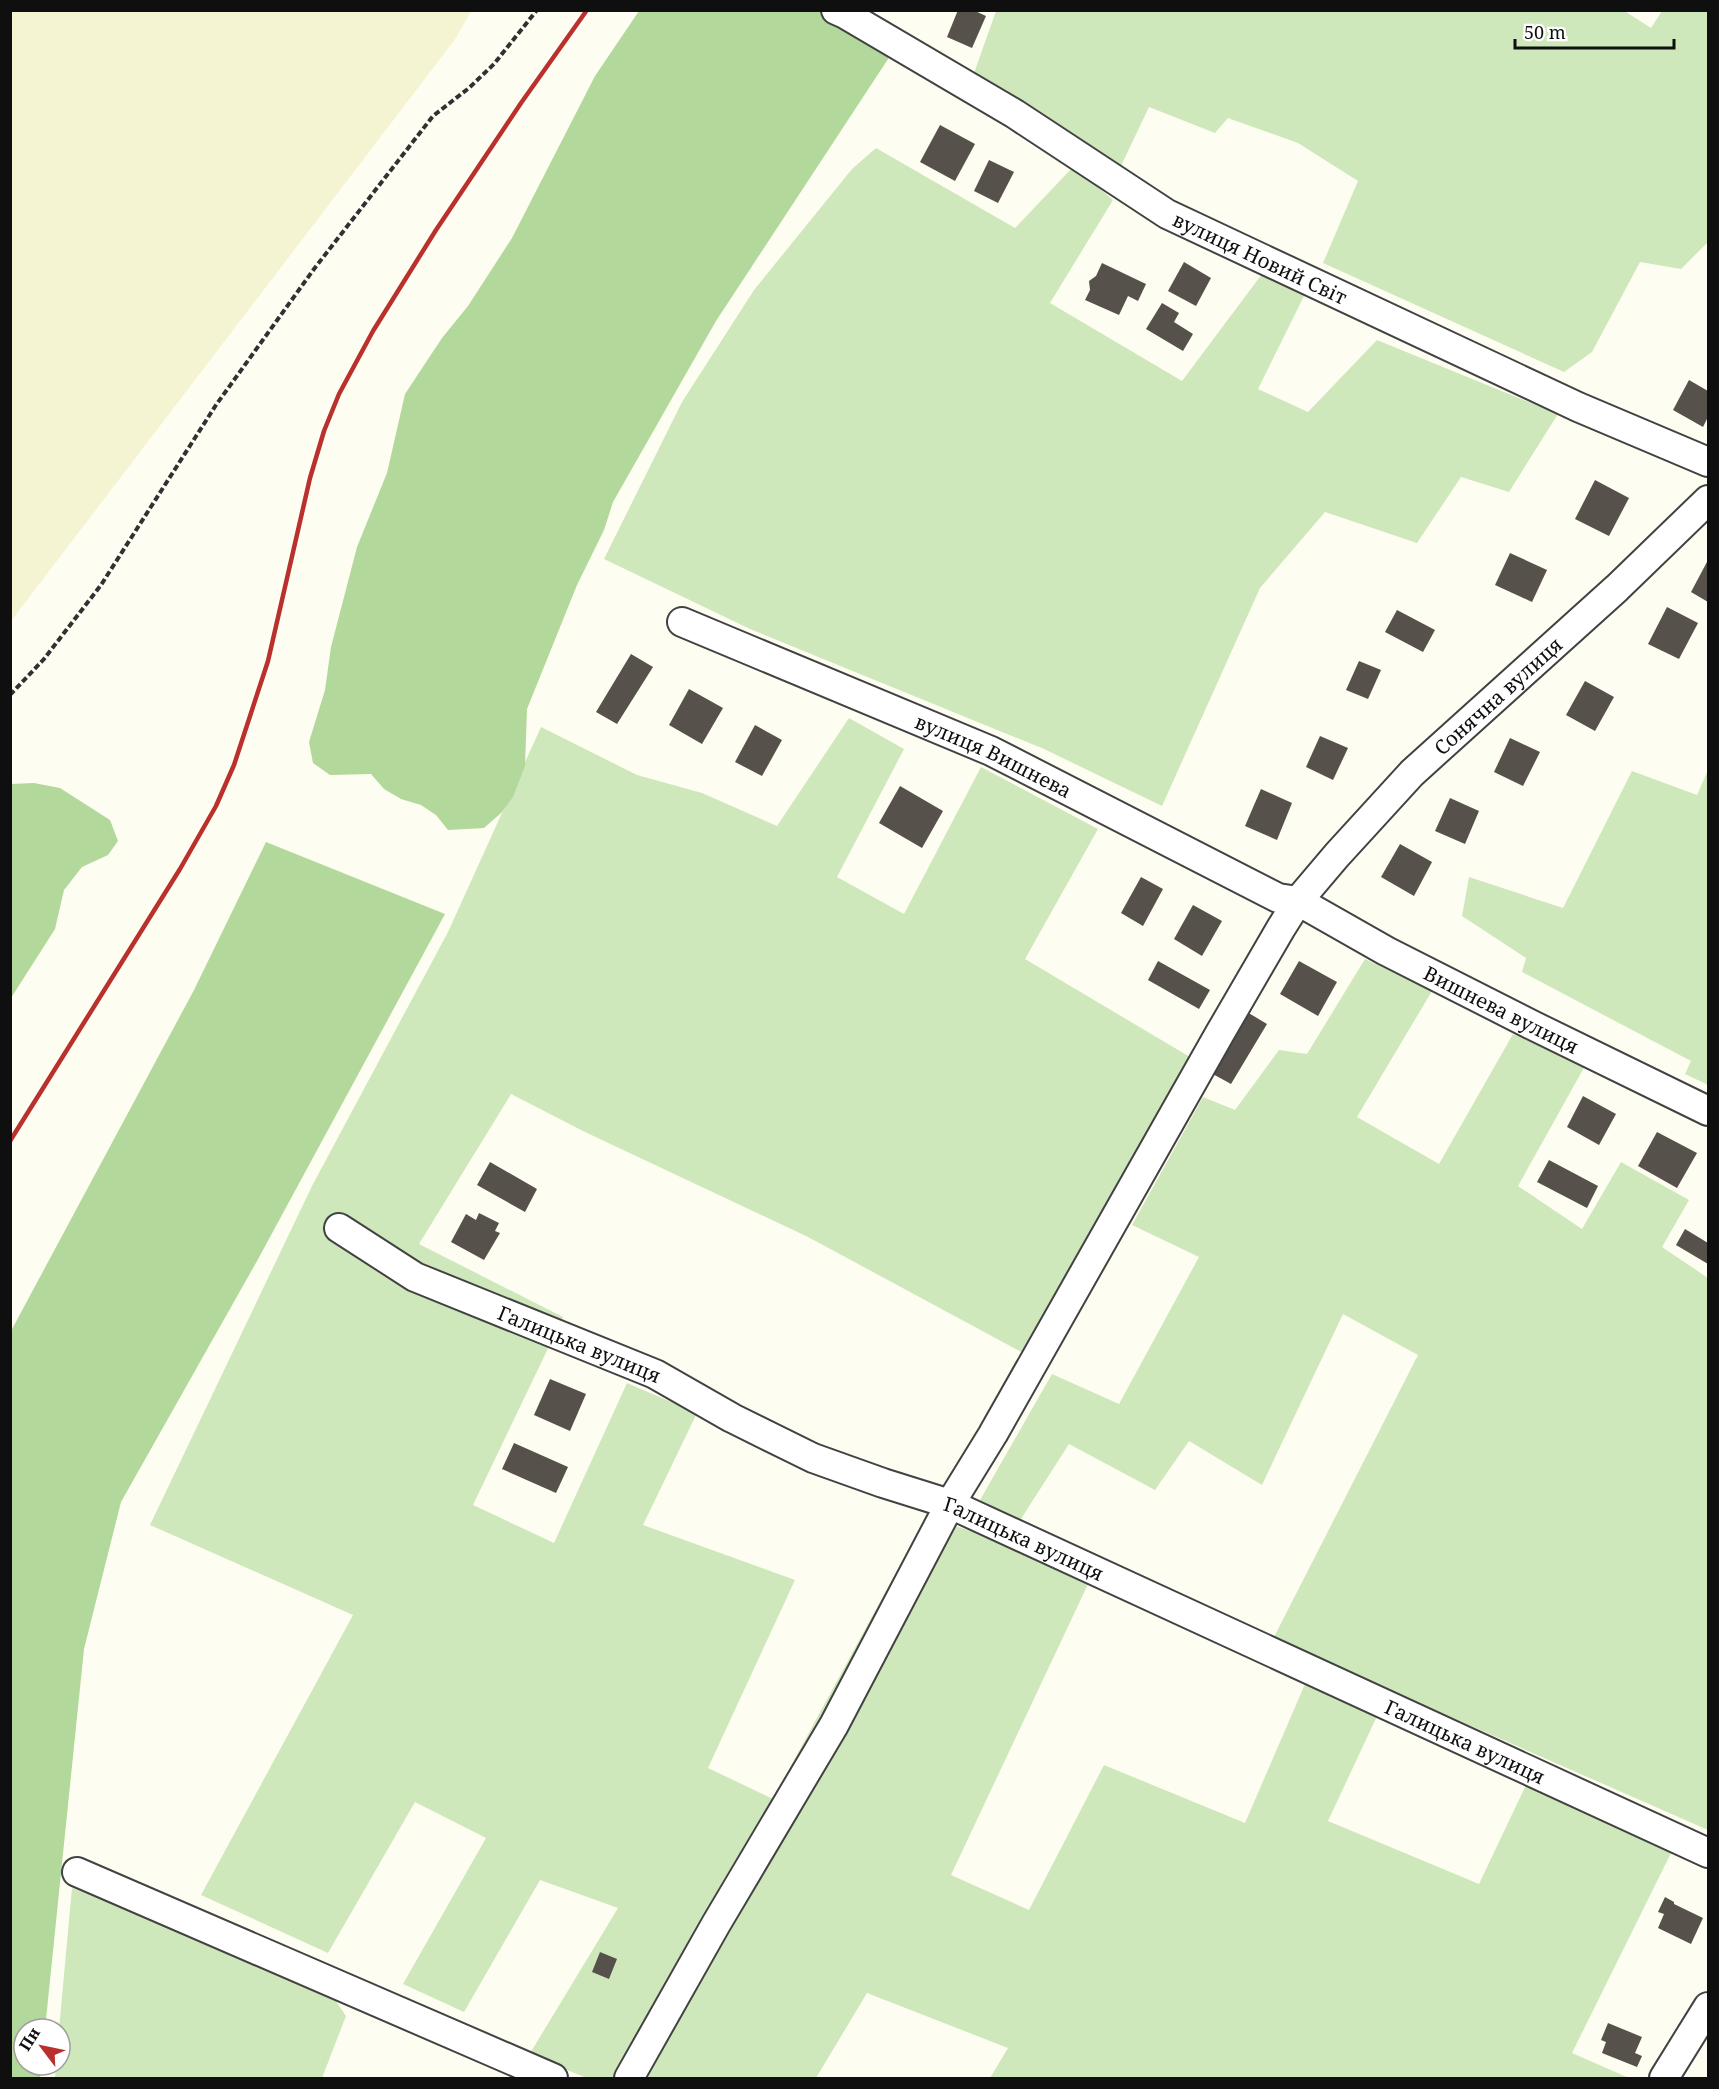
<svg xmlns="http://www.w3.org/2000/svg" width="1719" height="2089" font-family="'Noto Serif',serif">
<style>
.farmland{fill:#f4f3d2}
.green{fill:#cfe8bb}
.forest{fill:#b2d89b}
.building{fill:#57514b}
.lines{fill:none;stroke-linecap:round;stroke-linejoin:round}
.minor-casing{stroke:#424242;stroke-width:32}
.path{stroke:#313131;stroke-width:4;stroke-dasharray:6 3;stroke-linecap:butt}
.minor{stroke:#fff;stroke-width:28}
.rail{stroke:#b9302c;stroke-width:4.5}
.labels{text-anchor:middle;dominant-baseline:central;stroke-width:6;stroke-linejoin:round;paint-order:stroke}
.street-label{font-size:20px;fill:#0f0f0f;stroke:#fff}
</style>
<rect width="100%" height="100%" fill="#fefdf1"/>
<!-- farmland -->
<path class="farmland" d="M11 10 471 11 456 38 11 621Z"/>
<!-- green -->
<g class="green">
<path d="M1623 10 1651 28 1662 11H1708V242L1681 269 1640 262 1592 352 1564 372 1323 263 1358 181 1298 143 1228 118 1215 133 1149 107 1119 170 972 79 996 11Z"/>
<path d="M876 148 1015 228 1074 166 1113 200 1050 303 1182 381 1262 274 1305 294 1258 389 1308 412 1377 340 1558 414 1509 492 1461 477 1417 543 1325 512 1260 588 1162 806 1044 749 750 629 604 559 682 402 754 290 852 169Z"/>
<path d="M849 718 904 749 837 877 904 914 981 767 1098 829 1025 959 1190 1057 1027 1355 808 1237 585 1132 511 1094 419 1244 563 1317 473 1505 554 1543 627 1383 697 1413 643 1525 795 1580 708 1768 773 1799 926 1517 1010 1543 1089 1582 951 1875 1029 1910 1104 1765 1245 1823 1305 1684 1378 1714 1328 1821 1479 1884 1527 1783 1674 1847 1572 2053 1629 2078H990L1008 2048 867 1993 816 2078H587L529 2055 618 1908 540 1880 464 2012 403 1984 486 1838 415 1802 328 1953 201 1895 353 1615 150 1525 312 1186 448 932 541 727 637 775 702 793 777 826Z"/>
<path d="M1708 770V1085L1685 1074 1691 1061 1522 972 1526 958 1462 916 1469 877 1563 908 1632 771 1697 795Z"/>
<path d="M1365 959 1432 991 1357 1117 1439 1164 1513 1034 1586 1064 1518 1186 1582 1229 1621 1162 1689 1200 1662 1247 1708 1278V1830L1273 1639 1418 1355 1343 1314 1262 1485 1189 1441 1155 1490 1069 1444 1019 1522 980 1500 1052 1374 1119 1404 1199 1257 1132 1225 1203 1097 1235 1110 1279 1050 1307 1054Z"/>
<path d="M72 1888 327 1988 346 2016 322 2078H55L56 2065H60L59 2029Z"/>
</g>
<!-- forest -->
<g class="forest">
<path d="M639 11H830L892 53 716 321 613 502 604 530 577 585 527 709 525 766 513 797 501 813 484 828 448 830 436 815 421 805 401 799 384 789 371 774 330 775 313 763 309 742 325 690 331 647 357 547 387 473 405 394 442 338 468 306 512 238 595 76Z"/>
<path d="M34 783 60 788 110 820 118 841 108 855 82 867 64 890 55 929 11 998V784Z"/>
<path d="M266 842 445 914 257 1261 121 1502 84 1649 45 2029H24V2065H41L40 2078H11V1331L194 990Z"/>
</g>
<!-- building -->
<g class="building">
<path d="M958 10H973L986 16 972 48 947 37Z"/>
<path d="M940 125 975 144 955 181 920 162Z"/>
<path d="M989 160 1014 172 998 203 974 191Z"/>
<path d="M1184 262 1211 278 1196 306 1168 291Z"/>
<path d="M1102 263 1146 284 1138 301 1128 296 1119 315 1085 300 1090 290 1089 281 1096 276Z"/>
<path d="M1162 303 1179 313 1174 322 1193 334 1183 351 1146 329Z"/>
<path d="M1689 380 1708 391V417L1703 427 1673 410Z"/>
<path d="M1595 480 1629 498 1609 536 1575 519Z"/>
<path d="M1510 553 1547 570 1532 602 1495 585Z"/>
<path d="M1708 560V602L1691 592Z"/>
<path d="M1667 607 1698 623 1679 659 1648 644Z"/>
<path d="M1397 610 1435 630 1423 652 1385 632Z"/>
<path d="M631 654 653 667 617 724 596 712Z"/>
<path d="M1359 661 1381 670 1368 699 1346 690Z"/>
<path d="M1585 681 1614 697 1595 731 1566 715Z"/>
<path d="M689 689 723 708 702 744 669 725Z"/>
<path d="M755 725 782 740 762 776 735 762Z"/>
<path d="M1320 736 1348 748 1333 780 1306 767Z"/>
<path d="M1510 738 1540 752 1523 786 1494 772Z"/>
<path d="M900 786 943 811 922 848 879 823Z"/>
<path d="M1261 789 1292 803 1277 840 1245 826Z"/>
<path d="M1450 798 1479 811 1465 844 1435 831Z"/>
<path d="M1400 844 1432 862 1414 896 1381 877Z"/>
<path d="M1141 877 1163 889 1143 926 1121 913Z"/>
<path d="M1193 905 1222 921 1202 956 1174 939Z"/>
<path d="M1158 961 1210 990 1199 1009 1148 980Z"/>
<path d="M1299 961 1337 982 1318 1016 1280 994Z"/>
<path d="M1247 1012 1267 1024 1231 1084 1211 1073Z"/>
<path d="M1583 1096 1616 1114 1599 1145 1567 1127Z"/>
<path d="M1657 1132 1697 1153 1677 1188 1638 1166Z"/>
<path d="M1549 1160 1598 1186 1587 1208 1537 1182Z"/>
<path d="M490 1162 537 1189 525 1212 477 1185Z"/>
<path d="M479 1213 499 1223 495 1231 500 1233 484 1260 451 1242 466 1214 476 1220Z"/>
<path d="M1685 1229 1708 1243V1264L1676 1245Z"/>
<path d="M550 1379 586 1394 570 1431 534 1415Z"/>
<path d="M514 1443 568 1467 556 1493 502 1469Z"/>
<path d="M1665 1897 1674 1902V1904L1703 1918 1691 1944 1658 1928 1664 1914 1658 1912Z"/>
<path d="M600 1952 617 1959 609 1979 592 1972Z"/>
<path d="M1608 2023 1642 2037 1635 2053 1642 2056 1637 2067 1602 2053 1606 2042 1601 2040Z"/>
</g>
<g class="lines">
<defs>
<g id="minor">
<path id="s1" d="M836 10 845 14 1015 114 1167 214 1578 407 1708 462"/>
<path id="s2" d="M682 622 991 751 1278 898 1298 901 1386 951 1534 1026 1708 1111"/>
<path id="s3" d="M339 1228 415 1277 655 1374 732 1418 813 1458 883 1483 950 1504 1708 1853"/>
<path d="M77 1872 553 2078"/>
<path id="s4" d="M629 2078 716 1924 834 1725 950 1504 993 1434 1220 1033 1281 928 1298 901 1337 855 1412 773 1617 588 1708 500"/>
<path d="M1664 2078 1708 2007"/>
</g>
</defs>
<!-- minor casing -->
<use href="#minor" class="minor-casing"/>
<!-- path -->
<path class="path" d="M10 695 44 659 101 585 216 405 314 269 433 116 469 88 494 64 537 10"/>
<!-- minor -->
<use href="#minor" class="minor"/>
<!-- rail -->
<path class="rail" d="M10 1141 180 869 216 806 234 765 268 661 310 478 324 431 339 394 373 331 436 230 521 103 587 10"/>
</g>
<g class="labels">
<!-- street labels -->
<g class="street-label">
<text stroke="none"><textPath href="#s1" startOffset="492">вулиця Новий Світ</textPath></text>
<text stroke="none"><textPath href="#s4" startOffset="1641">Сонячна вулиця</textPath></text>
<text stroke="none"><textPath href="#s2" startOffset="339">вулиця Вишнева</textPath></text>
<text stroke="none"><textPath href="#s2" startOffset="908">Вишнева вулиця</textPath></text>
<text stroke="none"><textPath href="#s3" startOffset="268">Галицька вулиця</textPath></text>
<text stroke="none"><textPath href="#s3" startOffset="754">Галицька вулиця</textPath></text>
<text stroke="none"><textPath href="#s3" startOffset="1240">Галицька вулиця</textPath></text>
</g>
</g>
<!-- border -->
<rect width="1719" height="2089" fill="none" stroke="#0f0f0f" stroke-width="24"/>
<!-- north arrow -->
<g transform="translate(42 2047) rotate(302)"><circle r="28" fill="#ffffff" stroke="#9f9f9f" stroke-width="1.5"/>
<path d="M0-4.5L10 22L0 15L-10 22Z" fill="#b9302c"/>
<text y="-9" font-size="16" font-weight="bold" text-anchor="middle" fill="#0f0f0f">Пн</text>
</g>
<!-- scale -->
<path d="M1515 39v9h159v-9" fill="none" stroke="#0f0f0f" stroke-width="3"/>
<text x="1524" y="39" font-size="18" fill="#0f0f0f" stroke="#ffffff" stroke-width="4.5" paint-order="stroke">50 m</text>
</svg>
